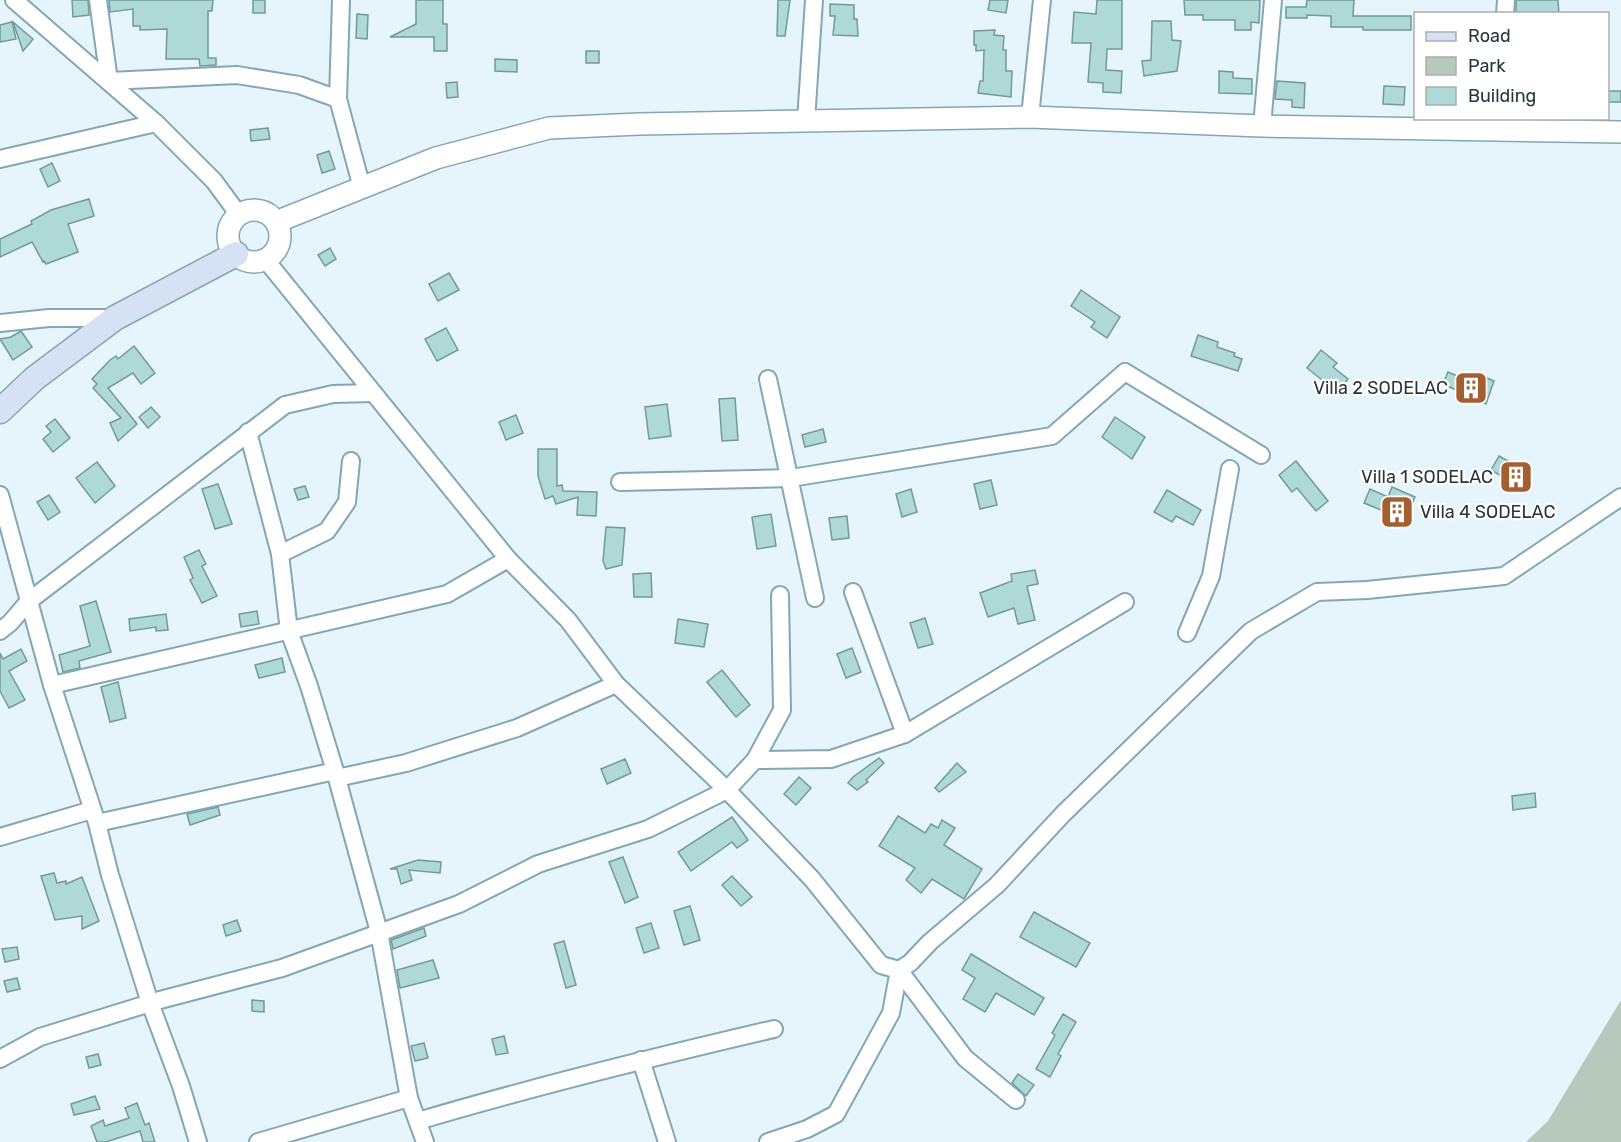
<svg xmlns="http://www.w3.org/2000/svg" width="1621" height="1142" font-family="Rubik,sans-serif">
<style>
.green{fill:#b6c9bc}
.building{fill:#afd9d6;stroke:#729b97;stroke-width:1.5}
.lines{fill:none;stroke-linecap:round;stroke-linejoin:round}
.minor-casing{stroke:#83a7b6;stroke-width:20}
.tertiary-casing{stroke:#83a7b6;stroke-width:24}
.secondary-casing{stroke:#83a7b6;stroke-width:27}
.minor{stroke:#fff;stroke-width:16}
.tertiary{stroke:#fff;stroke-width:21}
.secondary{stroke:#d6e2f3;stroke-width:24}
.labels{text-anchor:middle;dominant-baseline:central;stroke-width:4.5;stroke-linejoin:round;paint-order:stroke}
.poi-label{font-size:18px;fill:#27363c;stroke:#fff;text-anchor:end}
</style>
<rect width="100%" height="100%" fill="#e6f5fb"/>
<!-- green -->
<path class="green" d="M1621 1000V1142H1526L1548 1121Z"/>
<!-- building -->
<g class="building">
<path d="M72 0H88L89 15 73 17Z"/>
<path d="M109 0H213L212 11H208V58H216V65L200 66 199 59H166L167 29 140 30V26H133V9L110 12Z"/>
<rect x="253" y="0" width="12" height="13"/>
<path d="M416 0H443V24H447V51H434V37H390L416 24Z"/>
<path d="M778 0H790L785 36H777Z"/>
<path d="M990 0H1008L1006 13 988 10Z"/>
<path d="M1097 0H1122V49H1107L1106 70 1122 71 1121 93 1103 92V83L1088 82 1091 43H1072L1074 12 1096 14Z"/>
<path d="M1184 0H1260L1259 23 1251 22V30H1235V20H1203V15H1185Z"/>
<path d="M1307 0H1354L1353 16H1411V30H1363V27H1331V16L1307 15V18H1286V7H1306Z"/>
<path d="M1516 0H1558L1559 14H1516Z"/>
<path d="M830 4 854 5V19H857L858 36 833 35 835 16H830Z"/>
<path d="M357 14 368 15 367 39 356 38Z"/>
<path d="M1152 21H1171L1172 40 1181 41 1177 71 1144 76 1142 61 1151 60Z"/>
<path d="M12 22 16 39 0 42V25Z"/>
<path d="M13 22 33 39 23 51Z"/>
<path d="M995 30 994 35 1004 36 1003 50H1006V71H1012L1011 97 978 93 980 81H983L984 50 976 51V45H974V31Z"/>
<rect x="586" y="51" width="13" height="12"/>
<path d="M495 59 517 60V72L495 71Z"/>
<path d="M1219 71 1233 72V78L1252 79V94L1219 93Z"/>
<path d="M1277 81 1305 83 1304 108 1292 107V100L1275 99Z"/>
<path d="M457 82 458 97 447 98 446 83Z"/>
<path d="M1384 86 1405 87 1404 105 1383 104Z"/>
<rect x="1608" y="91" width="13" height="11"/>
<path d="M268 128 270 139 251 141 250 130Z"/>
<path d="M329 151 335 169 322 173 317 155Z"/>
<path d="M52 163 60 181 48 187 40 169Z"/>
<path d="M89 199 94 216 68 224 78 252 46 264 44 261 43 262 32 242 0 257V239L32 224 31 221 51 210Z"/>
<path d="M330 248 336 259 325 266 318 255Z"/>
<path d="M449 273 459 290 438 301 429 284Z"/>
<path d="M1081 290 1120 317 1107 338 1091 327 1095 322 1071 306Z"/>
<path d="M446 328 458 350 437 361 425 339Z"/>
<path d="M21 331 32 347 13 360 0 339 11 337Z"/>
<path d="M1198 335 1218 342 1217 347 1235 353 1234 356 1242 359 1238 371 1191 356Z"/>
<path d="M134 346 155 373 141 384 133 373 108 388 137 424 118 441 110 423 121 418 93 388 97 384 92 379 110 360 116 356 118 359Z"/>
<path d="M1321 350 1337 363 1333 367 1348 379 1338 393 1307 368Z"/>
<path d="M1448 372 1471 382 1475 373 1494 381 1486 404 1443 384Z"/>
<path d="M735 398 738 440 722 441 719 399Z"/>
<path d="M667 404 671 436 649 439 645 407Z"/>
<path d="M151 407 160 417 148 428 139 417Z"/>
<path d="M516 415 523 433 506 440 499 422Z"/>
<path d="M1115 417 1145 437 1132 459 1102 437Z"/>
<path d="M55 419 70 438 53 452 43 439 51 432 46 426Z"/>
<path d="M823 429 826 442 805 447 802 435Z"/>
<path d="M538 449H557V486L562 485 563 491 597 492 596 516 577 515 578 497 556 504 553 496 545 499 538 476Z"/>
<path d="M1499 456 1531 474 1521 492 1508 485 1510 481 1491 470Z"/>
<path d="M1296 461 1328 501 1316 511 1297 488 1292 492 1279 475Z"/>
<path d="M97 462 115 486 95 503 76 478Z"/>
<path d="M991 480 997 505 980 509 974 484Z"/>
<path d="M218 484 232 524 215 529 202 489Z"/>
<path d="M305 486 309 497 298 500 294 489Z"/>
<path d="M1392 487 1415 497 1405 520 1364 503 1370 489 1388 497Z"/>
<path d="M911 489 917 512 902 517 896 494Z"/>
<path d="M1167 490 1201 510 1193 525 1176 516 1172 522 1154 512Z"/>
<path d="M49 495 60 512 48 520 37 502Z"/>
<path d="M771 514 776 546 757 549 752 517Z"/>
<path d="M847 516 849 538 832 540 829 518Z"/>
<path d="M606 527 625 528 622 565 606 569 603 561Z"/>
<path d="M199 550 206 564 202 566 217 596 202 603 190 580 193 578 184 557Z"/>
<path d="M1035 570 1038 584 1027 586 1035 620 1018 624 1014 608 988 617 980 593 1012 581 1011 574Z"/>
<path d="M651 573 652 597H634L633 574Z"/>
<path d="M96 601 111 652 79 661 80 668 63 672 59 655 90 646 80 606Z"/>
<path d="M257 611 259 624 241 627 239 614Z"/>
<path d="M166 614 168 630 156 631V627L130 631 129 619Z"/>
<path d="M925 618 933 644 918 648 910 623Z"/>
<path d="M678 619 708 624 704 647 675 643Z"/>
<path d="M852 648 861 672 846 678 837 654Z"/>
<path d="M21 649 27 661 9 671 25 700 9 708 0 691V653L3 659Z"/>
<path d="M282 658 285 672 259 678 255 665Z"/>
<path d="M722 670 750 705 736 717 707 682Z"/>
<path d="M118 682 126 718 110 722 101 687Z"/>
<path d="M879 758 884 763 866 780 868 782 857 790 848 783 853 777Z"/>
<path d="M625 759 631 773 607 784 601 769Z"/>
<path d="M957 763 966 772 939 792 935 788Z"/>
<path d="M799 777 811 788 796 805 784 794Z"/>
<path d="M1535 793 1536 807 1513 810 1512 796Z"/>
<path d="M218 807 220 815 190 825 187 814Z"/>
<path d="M898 816 925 833 931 824 938 828 942 820 955 828 944 845 982 869 964 899 932 879 921 893 906 880 915 868 879 846Z"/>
<path d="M732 817 748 840 737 848 732 842 691 871 678 852Z"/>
<path d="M623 857 638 897 625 903 609 862Z"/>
<path d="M418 860 441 862 440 873 409 870 412 880 401 884 397 869H390Z"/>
<path d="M54 873 57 883 66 881V884L82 877 99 921 82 929V916L55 920 41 876Z"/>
<path d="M732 876 752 897 741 906 722 885Z"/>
<path d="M690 906 700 940 684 945 674 911Z"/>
<path d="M1034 912 1090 943 1076 967 1020 937Z"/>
<path d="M237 920 241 931 226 936 223 925Z"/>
<path d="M651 923 659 948 644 953 636 928Z"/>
<path d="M424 928 426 936 393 949 391 940Z"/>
<path d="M564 941 576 985 566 988 554 944Z"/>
<path d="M17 947 19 959 5 962 2 949Z"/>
<path d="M971 954 1044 998 1034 1015 996 993 985 1012 963 999 975 978 962 970Z"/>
<path d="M433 960 439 978 400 988 397 970Z"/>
<path d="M17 978 20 989 7 992 4 981Z"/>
<path d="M252 1000 264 1001V1012L252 1011Z"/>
<path d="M1063 1014 1076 1022 1058 1054 1061 1056 1050 1077 1036 1069 1055 1035 1052 1033Z"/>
<path d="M504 1036 508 1053 496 1055 492 1039Z"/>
<path d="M424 1043 428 1058 415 1061 411 1046Z"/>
<path d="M98 1054 101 1065 89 1068 86 1057Z"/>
<path d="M1018 1074 1034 1085 1026 1096 1012 1083Z"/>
<path d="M95 1096 100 1109 74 1115 71 1104Z"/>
<path d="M137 1103 145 1125 149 1123 155 1142H143L140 1131 106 1142H97L91 1126 103 1120 105 1126 129 1118 125 1108Z"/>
</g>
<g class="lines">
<defs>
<g id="minor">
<path d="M14 0 156 123 214 181 239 215"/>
<path d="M98 0 109 81 237 75 299 85 338 99"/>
<path d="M341 0 338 99 362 188"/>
<path d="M1505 14 1506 0"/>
<path d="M1030 117 1042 0"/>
<path d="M806 121 814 0"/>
<path d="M1262 126 1273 0"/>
<path d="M0 159 156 123"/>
<path d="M265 259 508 559 568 620 616 684 727 790 812 879 881 965 899 970 910 963 930 942 997 885 1063 814 1251 631 1317 592 1367 590 1504 576 1621 497"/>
<path d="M0 323 49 318H115"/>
<path d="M768 379 815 598"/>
<path d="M248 432 280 554 289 631 309 686 335 771 379 932 409 1098 425 1142"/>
<path d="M620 482 791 478 1052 436 1125 372 1261 455"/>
<path d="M0 495 52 685 97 823 110 875 150 1003 181 1086 198 1142"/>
<path d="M280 554 327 531 347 502 351 461"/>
<path d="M853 592 905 734"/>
<path d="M0 631 10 623 29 601 285 405 333 394 373 393"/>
<path d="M1187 633 1211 576 1230 469"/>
<path d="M52 685 447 594 508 559"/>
<path d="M755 760 831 759 905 734 1125 602"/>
<path d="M337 778 406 763 517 728 616 684"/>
<path d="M97 823 335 771"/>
<path d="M0 837 92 810"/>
<path d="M899 970 965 1058 1016 1100"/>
<path d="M0 1059 40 1037 160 1000 282 968 459 904 538 864 648 829 727 790 755 760 782 710 780 595"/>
<path d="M641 1060 667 1142"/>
<path d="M418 1121C536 1086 654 1057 774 1029"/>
<path d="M258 1142 409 1098"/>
<path d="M768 1142 807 1129 836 1114 891 1013 899 970"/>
</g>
<g id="tertiary">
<circle cx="254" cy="236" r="26"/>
<path d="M276 222 436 158 549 128 639 124 1030 117 1262 126 1621 132"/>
</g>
<path id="secondary" d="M0 411 35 378 115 318 236 254"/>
</defs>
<!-- minor casing -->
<use href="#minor" class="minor-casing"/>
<!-- tertiary casing -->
<use href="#tertiary" class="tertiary-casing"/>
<!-- secondary casing -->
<use href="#secondary" class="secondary-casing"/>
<!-- minor -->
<use href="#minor" class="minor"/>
<!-- tertiary -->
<use href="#tertiary" class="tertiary"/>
<!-- secondary -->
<use href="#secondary" class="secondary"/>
</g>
<!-- icons -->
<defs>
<symbol id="building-square" viewBox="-11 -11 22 22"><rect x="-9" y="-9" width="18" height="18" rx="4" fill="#a45f31" stroke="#fff"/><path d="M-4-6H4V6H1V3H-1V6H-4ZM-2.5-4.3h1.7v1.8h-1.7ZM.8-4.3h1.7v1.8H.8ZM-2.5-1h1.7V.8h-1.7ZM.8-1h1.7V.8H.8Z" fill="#fff"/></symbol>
</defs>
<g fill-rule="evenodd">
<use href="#building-square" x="1452" y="369" width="38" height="38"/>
<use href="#building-square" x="1497" y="458" width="38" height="38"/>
<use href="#building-square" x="1378" y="493" width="38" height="38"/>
</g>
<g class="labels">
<!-- poi labels -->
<g class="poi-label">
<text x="1448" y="388">Villa 2 SODELAC</text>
<text x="1493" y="477">Villa 1 SODELAC</text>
<text x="1420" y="512" text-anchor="start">Villa 4 SODELAC</text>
</g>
</g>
<!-- legend -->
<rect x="1414" y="12" width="195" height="108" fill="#ffffff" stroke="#a9afb1" stroke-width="1.5"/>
<rect x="1426" y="32" width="30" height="9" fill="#d6e2f3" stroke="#a9afb1" stroke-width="1.5"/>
<text x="1468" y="42" font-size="18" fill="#27363c">Road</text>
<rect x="1426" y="57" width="30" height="18" fill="#b6c9bc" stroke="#a9afb1" stroke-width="1.5"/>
<text x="1468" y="72" font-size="18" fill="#27363c">Park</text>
<rect x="1426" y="87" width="30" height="18" fill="#afd9d6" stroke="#a9afb1" stroke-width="1.5"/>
<text x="1468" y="102" font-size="18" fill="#27363c">Building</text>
</svg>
